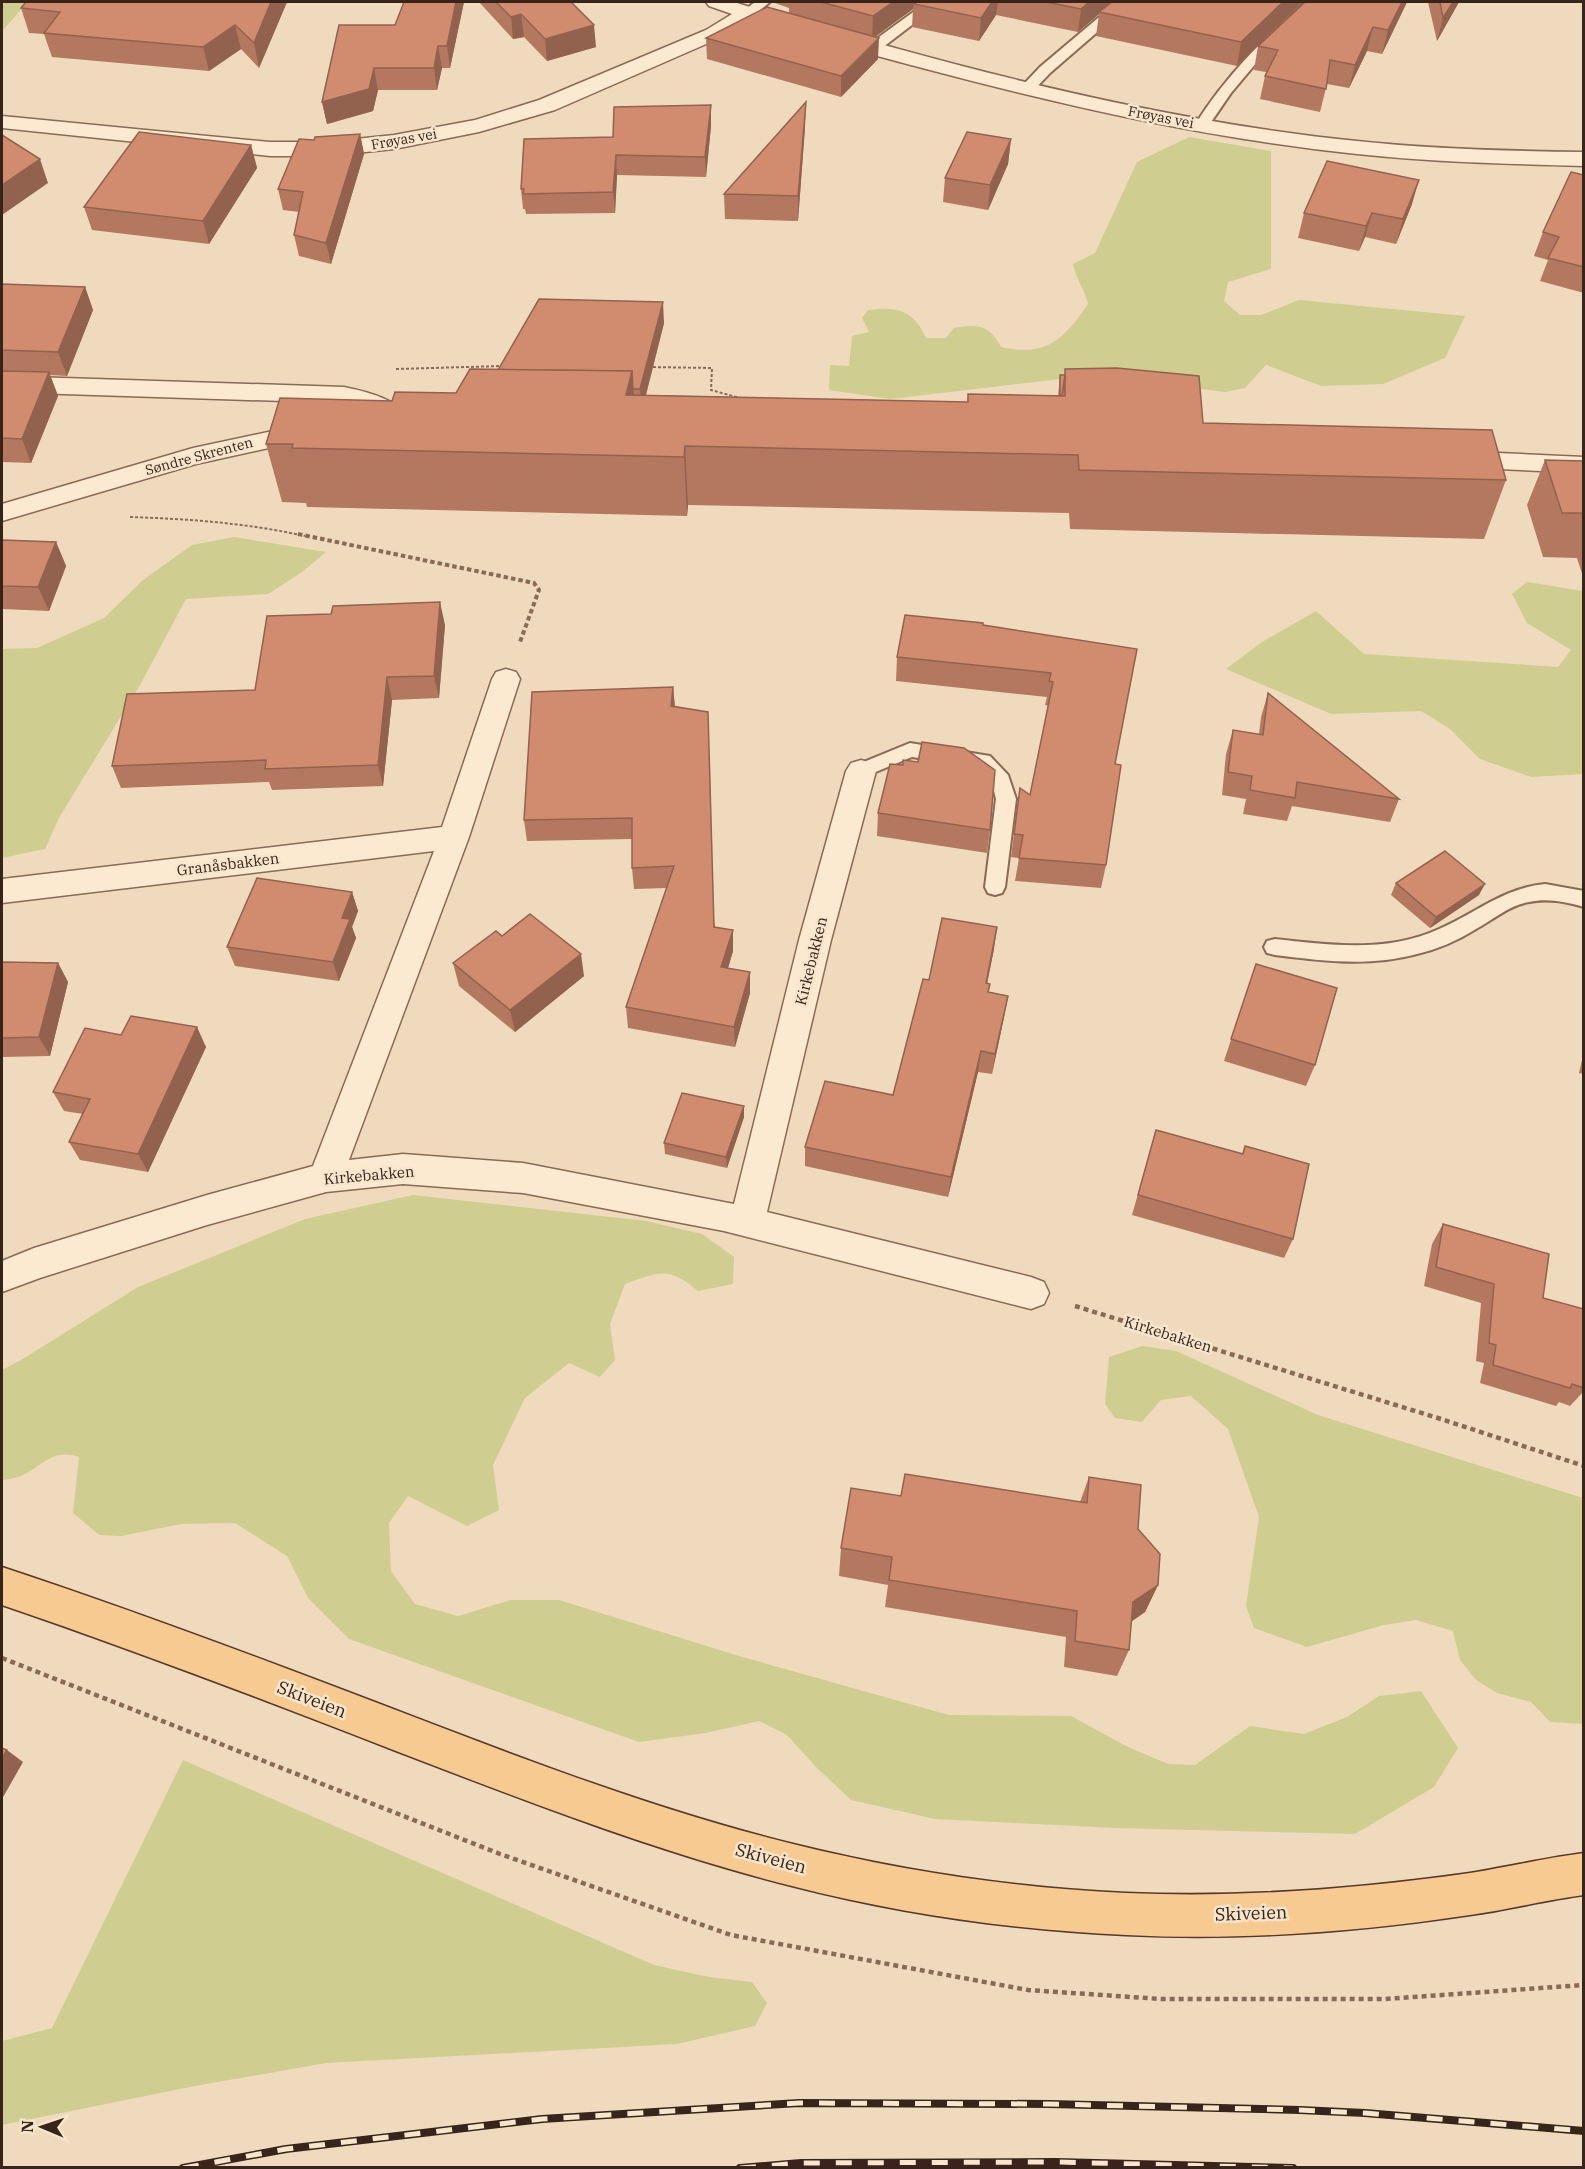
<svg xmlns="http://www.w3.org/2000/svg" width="1585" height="2169" font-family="'IBM Plex Serif',serif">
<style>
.green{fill:#cfce90}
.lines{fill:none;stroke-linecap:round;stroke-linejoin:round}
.lane-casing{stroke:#896a55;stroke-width:4}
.street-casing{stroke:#896a55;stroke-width:3}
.primary-casing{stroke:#56392a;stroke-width:3}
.path-far2{stroke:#896a55;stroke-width:2;stroke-dasharray:3 2;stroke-linecap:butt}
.path-far1{stroke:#896a55;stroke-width:4;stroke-dasharray:4.5 3;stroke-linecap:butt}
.path{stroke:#896a55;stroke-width:4.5;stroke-dasharray:5 4;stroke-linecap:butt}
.lane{fill:#fbe9d0;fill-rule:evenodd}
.street{fill:#fbe9d0;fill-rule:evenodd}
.primary{fill:#f7ca91;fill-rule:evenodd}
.rail-casing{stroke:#37251b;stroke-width:8}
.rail{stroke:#f7e6cd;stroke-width:5;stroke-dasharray:16;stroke-linecap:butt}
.wall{fill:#b47860}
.shaded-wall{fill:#92624e}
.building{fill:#d18c70;stroke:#92624e;stroke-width:1.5}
.labels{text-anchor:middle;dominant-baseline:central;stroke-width:5;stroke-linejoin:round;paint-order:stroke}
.far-street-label{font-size:14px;fill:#37251b;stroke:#f7e6cd}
.street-label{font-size:15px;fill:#37251b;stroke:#f7e6cd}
.near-street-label{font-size:18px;fill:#37251b;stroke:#f7e6cd}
</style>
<rect width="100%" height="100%" fill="#f0dabd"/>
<!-- green -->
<g class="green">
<path d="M2 2H28L2 31Z"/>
<path d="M1189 137 1271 151V269L1228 282 1224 301 1240 315H1261L1299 300 1465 316 1445 358 1383 384 1321 386 1266 365 1245 388 1225 392 1178 386 1069 378 890 399 829 390 830 365 849 366 852 336 869 332 862 318 868 310C896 306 914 310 926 338H946L954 328C977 324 989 324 1001 347 1047 357 1063 340 1088 304 1085 289 1076 280 1073 264L1095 253 1137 162Z"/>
<path d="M234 537 326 552 302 572 268 594 186 599 140 685 59 818 45 849 2 858V649L37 648 104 618 143 580 192 545Z"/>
<path d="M1527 582 1583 591V774L1531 777 1480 759 1450 729 1421 711 1331 714 1226 669 1262 642 1316 611 1364 654 1558 667 1571 650 1527 623 1512 594Z"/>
<path d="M413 1195 646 1221 702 1234 734 1257 733 1284 698 1291C668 1266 659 1272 625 1284L610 1324 615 1360 600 1377 569 1363 525 1398 493 1465 499 1510 467 1526 408 1496 389 1523 391 1571 415 1604 458 1616 511 1600H559L739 1656 949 1715 1071 1716 1128 1747 1168 1764 1195 1765 1250 1726 1304 1734 1347 1717 1379 1696 1421 1691 1458 1748 1434 1787 1355 1834 1114 1828 935 1819 851 1800 816 1767 787 1735 759 1721 706 1733 639 1742 349 1639 308 1598 287 1556 235 1523 181 1524 121 1536 99 1535 73 1513 79 1457C52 1448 43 1466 21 1476 15 1479 8 1479 2 1480V1370L21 1360 138 1287 305 1219Z"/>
<path d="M1142 1346 1176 1351 1318 1415 1583 1498V1724L1550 1722 1531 1702 1497 1693 1476 1680 1460 1660 1453 1631 1416 1620 1384 1625 1307 1647 1254 1628 1246 1606 1259 1517 1228 1429 1191 1396 1161 1400 1142 1422 1115 1418 1105 1404 1109 1357Z"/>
<path d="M183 1760 654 1965 709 1977 752 1982 767 2003 755 2026 677 2044 326 2063 195 2086 2 2125V2041L52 2028Z"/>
</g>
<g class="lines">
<defs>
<g id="lane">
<path d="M755 2H770L753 16H743L741 13Z"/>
<path d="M927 2H942L878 51H868L866 48 868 45Z"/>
<path d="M1117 2H1132L1050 73 1033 91H1023L1021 88 1023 85 1040 67Z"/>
<path d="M1305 2H1320L1257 62 1231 93 1207 128H1197L1195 125C1225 77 1263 39 1305 2Z"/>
<path d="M910 743 990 756 1008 775 1016 799 1005 887 1002 893 995 895 988 893 985 887 996 799 992 783 977 767 912 757 861 778 854 776 851 771 854 766Z"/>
<path d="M1545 884 1584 891V907C1565 902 1548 898 1529 902 1510 905 1493 920 1476 929 1457 941 1438 949 1417 954 1369 967 1323 961 1275 955L1267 953 1264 947 1267 941 1275 939C1330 945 1387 953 1439 929 1476 913 1503 888 1545 884Z"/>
</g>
<g id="street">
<path d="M706 2H734C787 19 842 33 895 48 1047 90 1201 125 1357 141 1432 149 1508 151 1584 152V166C1508 164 1432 162 1357 154 1212 139 1070 107 930 70 870 54 810 39 751 20L720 38 555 110 479 132 394 149 327 156H270L2 128V116L270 142H327L394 135 475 120 539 100 706 30 732 14 709 6Z"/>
<path d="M2 376 344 387C368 392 398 399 413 421L409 427C389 432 368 407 344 403L2 392Z"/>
<path d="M310 423 319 425 323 431 319 437 196 464 2 521V504L193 448Z"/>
<path d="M1456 451 1584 457V473L1456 467 1447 465 1443 459 1447 453Z"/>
<path d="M506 669 516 672 520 679 469 837 349 1160 403 1154 523 1163 734 1204 799 940 846 771 851 763 861 760 871 763 876 771 831 940 767 1212 1031 1277 1044 1282 1049 1293 1044 1304 1031 1309 724 1231 523 1193 403 1184 326 1192 207 1225 40 1278 2 1292V1261L34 1248 207 1195 313 1166 434 851 2 903V879L442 827 492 679 496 672Z"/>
</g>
<path id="primary" d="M2 1567C132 1610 260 1658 388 1707 521 1758 655 1810 793 1844 902 1871 1014 1888 1126 1893 1241 1898 1356 1889 1470 1873 1508 1867 1545 1858 1584 1853V1895C1545 1900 1508 1910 1470 1915 1356 1932 1241 1941 1126 1935 1013 1930 901 1914 792 1886 657 1852 526 1801 396 1751 265 1700 134 1650 2 1605Z"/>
</defs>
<!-- lane casing -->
<use href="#lane" class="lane-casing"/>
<!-- street casing -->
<use href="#street" class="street-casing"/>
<!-- primary casing -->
<use href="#primary" class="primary-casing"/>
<!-- path-far2 -->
<g class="path-far2">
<path d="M648 367 712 368 711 390 740 398"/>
<path d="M396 369 503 366"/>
<path d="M130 517C190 519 246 523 305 536"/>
</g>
<!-- path-far1 -->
<path class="path-far1" d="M298 534 534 583 539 590 520 642"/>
<!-- path -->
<g class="path">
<path d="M1075 1306 1441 1419 1584 1466"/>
<path d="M2 1658 500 1854 731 1935 1028 1990 1161 1999H1385L1584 1985"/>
</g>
<!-- lane -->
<use href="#lane" class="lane"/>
<!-- street -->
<use href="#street" class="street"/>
<!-- primary -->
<use href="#primary" class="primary"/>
<defs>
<g id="rail">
<path d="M183 2168 286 2149 542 2119 799 2103 1049 2104 1300 2110 1365 2113 1584 2131"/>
<path d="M740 2168 801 2163 1056 2162 1293 2168"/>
</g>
</defs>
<!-- rail casing -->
<use href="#rail" class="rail-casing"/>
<!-- rail -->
<use href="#rail" class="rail"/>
</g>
<!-- wall -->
<g class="wall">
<path d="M287 2 259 68 241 49 209 71 52 57 44 34 29 33 21 8Z"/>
<path d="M464 2 450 68H442L437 90H378L373 111 327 124 322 102 395 25Z"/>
<path d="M479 2H571L596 47 547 61 524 37 513 39Z"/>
<path d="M772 2H1302L1237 66 1096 36 1099 14 1078 32 996 15 979 41 912 27 913 9 875 37 878 59 841 97 707 59 706 38 789 13V8Z"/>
<path d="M1305 2H1407L1382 54 1367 51 1349 88 1327 84 1320 112 1260 99 1265 76 1266 72 1254 70 1258 46Z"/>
<path d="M1428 2H1459L1437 41Z"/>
<path d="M711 126 706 177 617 175 615 213 526 214 525 209H523L521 189 613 137Z"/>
<path d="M805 127 798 221 725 219 724 194Z"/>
<path d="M360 134 364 154 331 264 299 256 294 235 299 212 283 210 278 189 314 140Z"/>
<path d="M1011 139 1008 164 988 210 943 202 945 178Z"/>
<path d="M251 145 257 168 209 244 92 230 84 207Z"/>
<path d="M1584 175V293L1540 281 1548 260 1534 256 1543 232Z"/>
<path d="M1412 204 1396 244 1365 237 1359 251 1298 238 1304 213Z"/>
<path d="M2 284 85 287 93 310 67 376 50 375 58 396 31 463 2 462Z"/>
<path d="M664 323 646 395 967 402 968 394 1058 396 1060 375H1065V369L1203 423 1506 480 1484 539 1070 529 1069 513 688 505 687 516 307 507 306 503 282 502 266 444 392 401 456 393 498 370Z"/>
<path d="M1545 460 1584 461V580L1577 558 1543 557 1527 505Z"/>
<path d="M2 540 56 542 66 566 49 611 2 609Z"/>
<path d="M445 625 439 698 392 700 383 786 272 790 269 782 121 788 112 766 255 690Z"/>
<path d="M983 625 1137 649 1115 764 1106 865 1101 888 1015 881 1019 858 1011 857 1020 788 1030 795 1049 706 1045 705 1047 697 896 681 897 657Z"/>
<path d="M673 687 675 707 715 927 733 930V951L728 968 750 972V993L735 1047 628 1028 626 1007 667 888 634 889 632 868V839L527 841 524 820Z"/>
<path d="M1268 693 1399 799 1390 822 1292 806 1287 821 1243 814 1246 799 1222 795 1226 754 1233 730 1259 734 1261 717Z"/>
<path d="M878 813 990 830 987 853 877 836Z"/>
<path d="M1396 883 1479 895 1430 928 1391 895Z"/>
<path d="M352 892 358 911 352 927 356 938 339 981 235 966 227 947Z"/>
<path d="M502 936 584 976 515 1032 459 986 453 963Z"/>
<path d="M994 949 987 983 989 992 1008 996 1004 1017 992 1074 978 1072 948 1197 805 1166V1147L893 1095 929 980Z"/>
<path d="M2 960 3 962 58 963 68 982 50 1056 2 1057Z"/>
<path d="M1256 964 1315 1065 1306 1086 1224 1061Z"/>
<path d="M121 1035 206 1047 148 1172 80 1160 69 1142 83 1114 64 1111 53 1092Z"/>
<path d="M1584 1051V1074L1579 1073Z"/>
<path d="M744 1117 727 1168 665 1154 664 1143Z"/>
<path d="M1245 1146 1293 1239 1284 1258 1132 1215 1150 1151 1242 1154Z"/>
<path d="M1443 1224 1543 1298 1584 1309V1391L1570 1406 1559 1402 1556 1406 1480 1383 1484 1363 1476 1361 1481 1303 1424 1286 1432 1244Z"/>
<path d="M1089 1477 1138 1529 1158 1585 1145 1612 1131 1622 1129 1650 1117 1676 1064 1667 1066 1637 885 1607 888 1585 839 1576 841 1548 901 1496 1080 1502Z"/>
</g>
<!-- shaded-wall -->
<g class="shaded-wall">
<path d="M271 2H287L259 68 254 43Z"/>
<path d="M456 2H464L450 68 447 46Z"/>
<path d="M893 2H924L914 4 913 9 872 39 873 16Z"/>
<path d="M992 2H998L996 15 979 41 981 18Z"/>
<path d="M1089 2H1114L1099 12V14L1078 32 1081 9Z"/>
<path d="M1283 2H1302L1237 66 1241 42Z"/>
<path d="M1402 2H1407L1382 54 1388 30Z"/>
<path d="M1453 2H1459L1437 41 1443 18Z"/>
<path d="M521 14 524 37 513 39 511 17Z"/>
<path d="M235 25 241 49 209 71 203 47Z"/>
<path d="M594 25 596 47 547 61 545 39Z"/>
<path d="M1373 27 1367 51 1349 88 1355 65Z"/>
<path d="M879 38 878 59 841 97V76Z"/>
<path d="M438 46 442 68 437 90 434 68Z"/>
<path d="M374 68 378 90 373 111 327 124 322 102Z"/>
<path d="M806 102 805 127 798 221V196Z"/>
<path d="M711 105V126L706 177 705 157Z"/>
<path d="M360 134 364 154 331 264 326 243Z"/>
<path d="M1011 139 1008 164 988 210 990 185Z"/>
<path d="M251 145 257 168 209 244 203 221Z"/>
<path d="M616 155 617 175 615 213 613 192Z"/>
<path d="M40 159 48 183 2 215V185Z"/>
<path d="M1419 180 1412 204 1396 244 1403 219Z"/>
<path d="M1372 213 1365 237 1359 251 1366 226Z"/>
<path d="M85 287 93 310 67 376 58 352Z"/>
<path d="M663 302 664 323 642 410 640 389Z"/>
<path d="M632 371 637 430 626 395Z"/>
<path d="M49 372 58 396 31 463 22 439Z"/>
<path d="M685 446 688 505 687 516 684 457Z"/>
<path d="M56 542 66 566 49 611 38 587Z"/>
<path d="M440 602 445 625 439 698 434 676Z"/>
<path d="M387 677 392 700 383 786 378 765Z"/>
<path d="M673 687 675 709 671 706Z"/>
<path d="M1485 884 1479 895 1430 928 1436 917Z"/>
<path d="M352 892 358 911 352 927 356 938 339 981 333 962 342 918Z"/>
<path d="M997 927 994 949 983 1004 986 983Z"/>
<path d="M733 930V951L722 988 721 967Z"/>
<path d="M581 954 584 976 515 1032 510 1010Z"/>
<path d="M58 963 68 982 50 1056 39 1037Z"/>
<path d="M750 972V993L735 1047 734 1027Z"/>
<path d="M1008 996 1004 1017 992 1074 995 1054Z"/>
<path d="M197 1027 206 1047 148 1172 138 1154Z"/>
<path d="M981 1051 978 1072 948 1197 951 1177Z"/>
<path d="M744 1106V1117L727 1168 726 1157Z"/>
<path d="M1158 1585 1145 1612 1120 1629 1133 1602Z"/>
<path d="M7 1750 23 1762 2 1799V1758Z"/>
</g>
<!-- building -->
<g class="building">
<path d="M26 2H271L254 43 235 25 203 47 44 33 60 12 21 8Z"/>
<path d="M404 2H456L447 46H438L434 68H374L369 89 322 102 339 25H395Z"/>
<path d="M496 2H571L594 25 545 39 521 14 511 17Z"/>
<path d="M821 2H893L873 16Z"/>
<path d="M917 2H992L981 18 914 4Z"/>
<path d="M1046 2H1089L1081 9Z"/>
<path d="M1112 2H1283L1241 42 1099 12Z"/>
<path d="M1305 2H1402L1388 30 1373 27 1355 65 1330 60 1326 89 1265 76 1278 50 1258 46Z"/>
<path d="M1440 2H1453L1443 18Z"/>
<path d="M767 7 879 38 841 76 706 38Z"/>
<path d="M806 102 798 196 724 194Z"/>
<path d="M711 105 705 157 616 155 613 192 523 194 524 189H521L524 139 613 137 614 107Z"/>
<path d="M139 132 251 145 203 221 84 207Z"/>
<path d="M967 132 1011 139 990 185 945 178Z"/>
<path d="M360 134 326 243 294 235 303 192 278 189 299 139 314 140 315 137Z"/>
<path d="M2 135 40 159 2 185Z"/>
<path d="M1327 161 1419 180 1403 219 1372 213 1366 226 1304 213Z"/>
<path d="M1571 172 1584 175V267L1548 258 1559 237 1543 232Z"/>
<path d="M2 284 85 287 58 352 2 350Z"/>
<path d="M539 299 663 302 640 389H633L632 371 498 370Z"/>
<path d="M1117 368 1199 376 1203 423 1492 430 1506 480 1079 470 1078 455 685 446 684 457 292 448 293 444H266L280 398 392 401 395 392 456 393 470 369 632 371 626 395 968 402V394L1065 396V369Z"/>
<path d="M2 371 49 372 22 439 2 438Z"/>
<path d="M1060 375H1065L1062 395H1060Z"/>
<path d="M1545 460 1584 461V513H1562Z"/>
<path d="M2 540 56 542 38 587 2 586Z"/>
<path d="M440 602 434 676 387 677 378 765 265 769 266 760 112 766 127 694 255 690 267 616 331 614 333 606Z"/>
<path d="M905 615 983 623V625L1137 649 1115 764 1121 765 1106 865 1019 858 1023 835 1014 834 1020 788 1030 795 1053 682 1049 681 1051 673 897 657Z"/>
<path d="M673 687 671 706 708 712 714 927 733 930 721 967 750 972 734 1027 626 1007 674 866 632 868V818L524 820 532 692Z"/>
<path d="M1268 693 1399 799 1297 782 1295 798 1250 790 1252 776 1228 772 1233 730 1263 735Z"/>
<path d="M922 742 964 748 995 770 990 830 878 813 890 764 903 765V760L918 762Z"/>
<path d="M1445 851 1485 884 1436 917 1396 883Z"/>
<path d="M257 878 352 892 342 918 350 919 333 962 227 947Z"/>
<path d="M530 914 581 954 510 1010 453 963 496 931 502 936Z"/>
<path d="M942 918 997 927 986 983 990 984 988 992 1008 996 995 1054 981 1051 951 1177 805 1147 825 1081 893 1095 923 979 929 980Z"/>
<path d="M2 962 58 963 39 1037 2 1038Z"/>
<path d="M1256 964 1337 988 1315 1065 1231 1039Z"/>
<path d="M131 1016 197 1027 138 1154 69 1142 90 1099 53 1092 85 1028 121 1035Z"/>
<path d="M682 1093 744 1106 726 1157 664 1143Z"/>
<path d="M1156 1130 1243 1154 1245 1146 1309 1164 1293 1239 1138 1195Z"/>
<path d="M1443 1224 1549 1254 1543 1298 1584 1309V1388L1572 1384 1570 1388 1493 1365 1496 1345 1489 1343 1494 1284 1436 1267Z"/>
<path d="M905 1474 1087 1503 1089 1477 1141 1485 1138 1529 1160 1554 1158 1585 1133 1602 1129 1650 1075 1641 1077 1611 889 1580 892 1557 841 1548 851 1488 901 1496Z"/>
<path d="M2 1748 7 1750 2 1758Z"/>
</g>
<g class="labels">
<!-- far-street labels -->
<g class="far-street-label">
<text transform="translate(1161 117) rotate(11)">Frøyas vei</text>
<text transform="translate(404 139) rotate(-10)">Frøyas vei</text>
<text transform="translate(199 456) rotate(-15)">Søndre Skrenten</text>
</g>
<!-- street labels -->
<g class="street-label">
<text transform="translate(228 864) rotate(-7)">Granåsbakken</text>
<text transform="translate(811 961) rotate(-76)">Kirkebakken</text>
<text transform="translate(369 1175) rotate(-5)">Kirkebakken</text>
<text transform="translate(1168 1334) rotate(17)">Kirkebakken</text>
</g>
<!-- near-street labels -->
<g class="near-street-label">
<text transform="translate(312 1699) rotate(21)">Skiveien</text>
<text transform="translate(771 1858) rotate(15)">Skiveien</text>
<text transform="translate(1251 1913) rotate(-2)">Skiveien</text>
</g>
</g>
<!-- border -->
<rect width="1585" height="2169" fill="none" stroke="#37251b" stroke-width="6"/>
<!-- north arrow -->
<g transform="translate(42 2127) rotate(272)" stroke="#f7e6cd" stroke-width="4.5" paint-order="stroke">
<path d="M0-4.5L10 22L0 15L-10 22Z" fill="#37251b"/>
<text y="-9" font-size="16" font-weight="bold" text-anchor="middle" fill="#37251b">N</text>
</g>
</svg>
